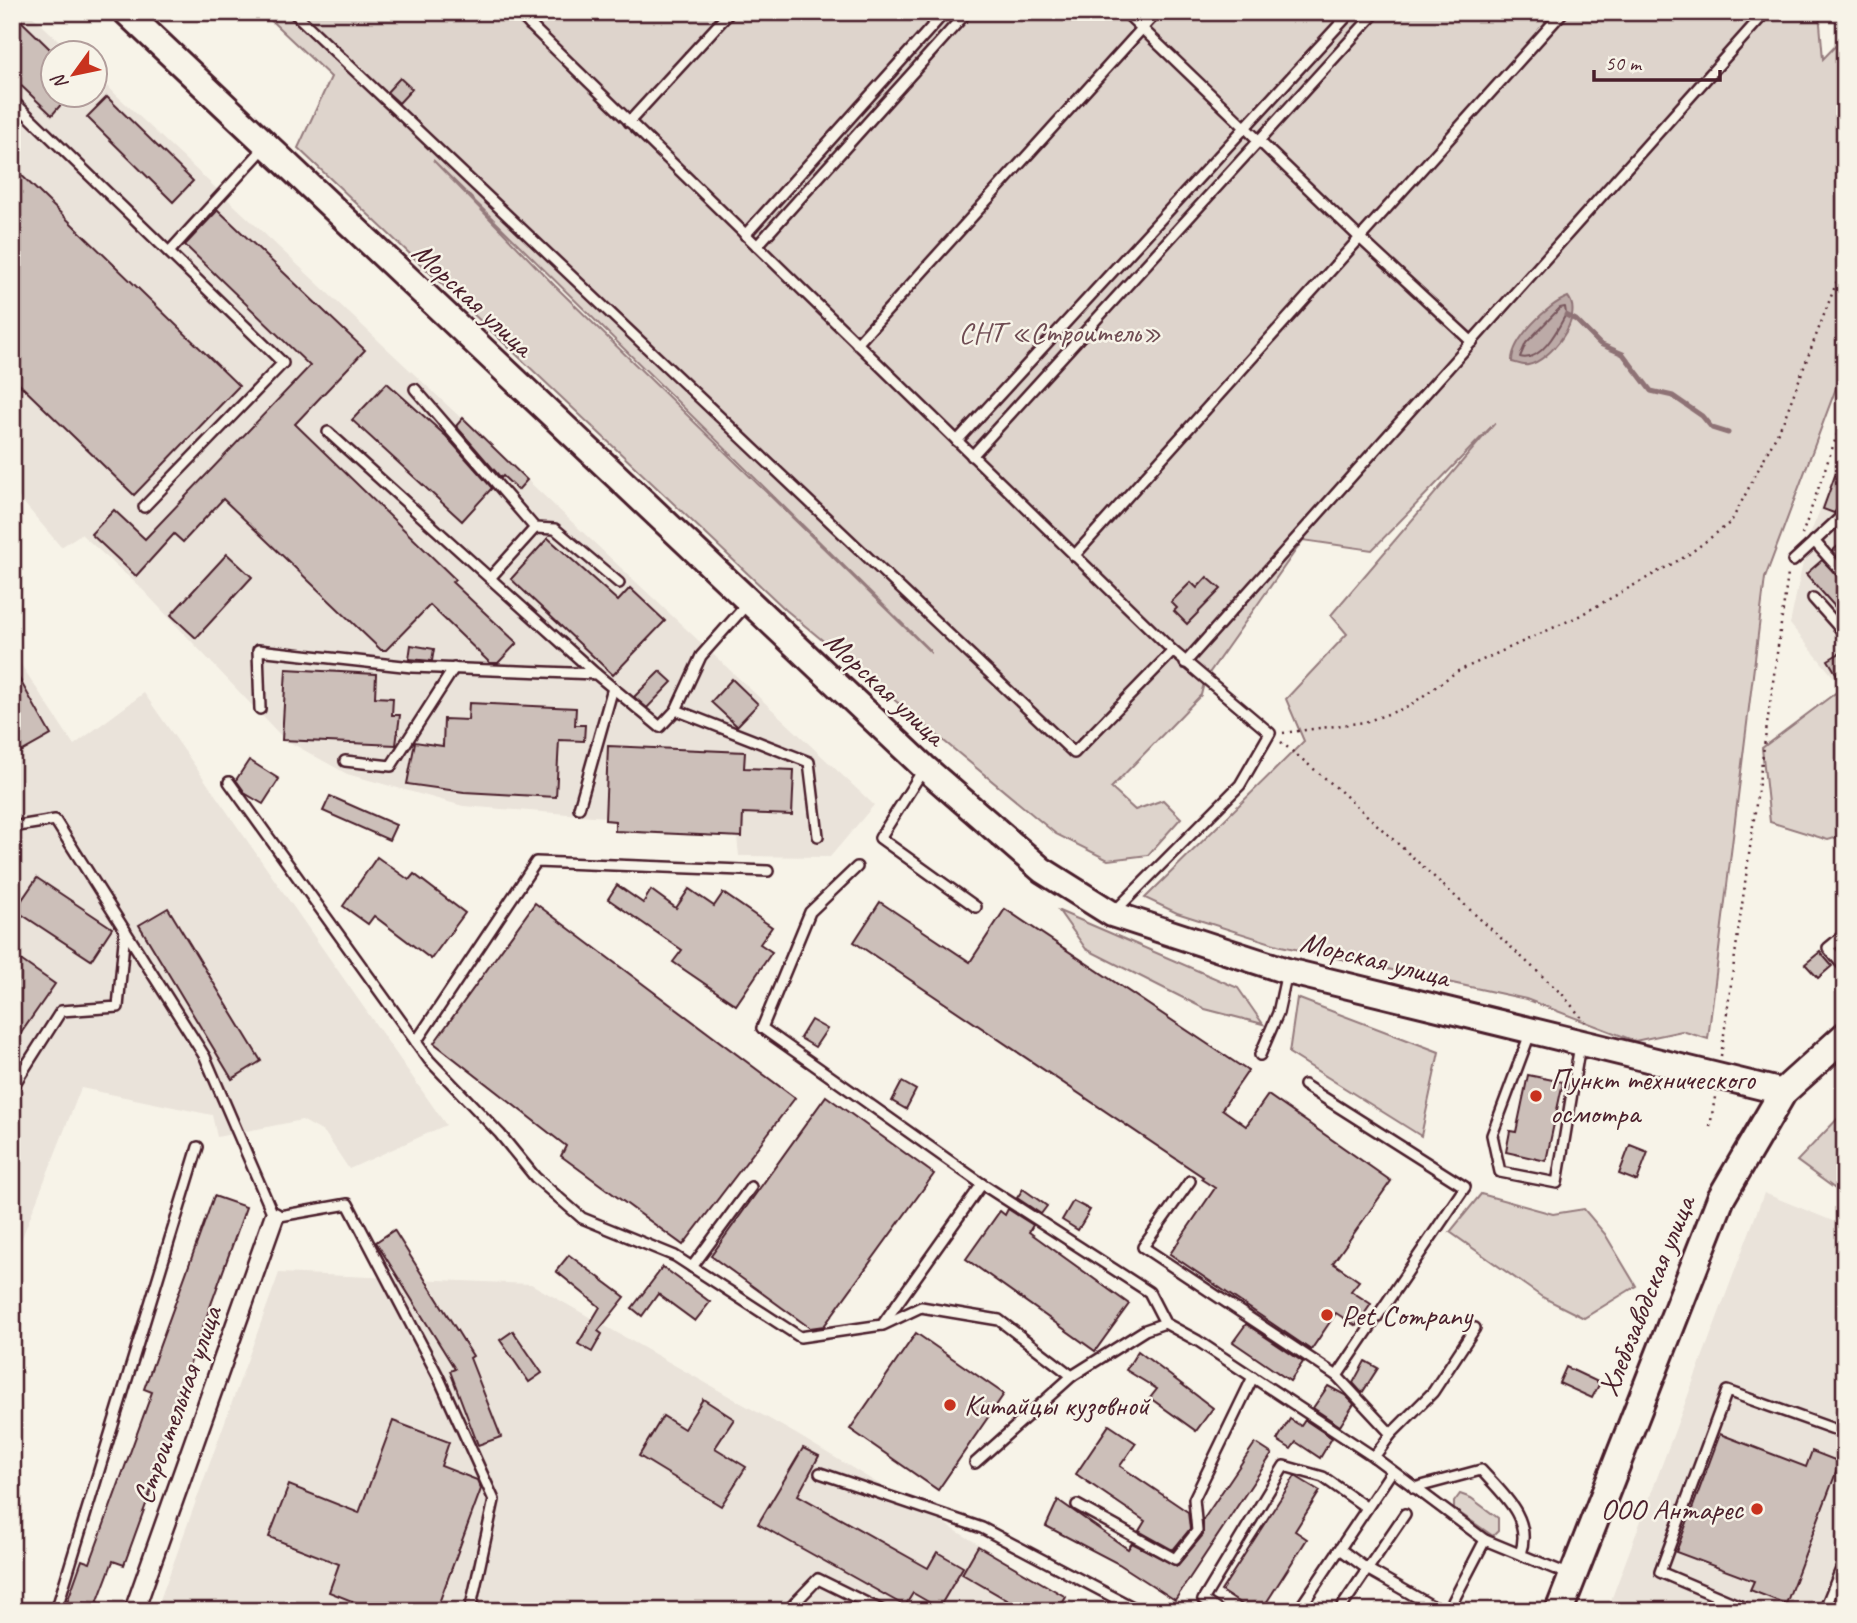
<svg xmlns="http://www.w3.org/2000/svg" width="1857" height="1623" font-family="Caveat,sans-serif">
<style>
.built{fill:#eae3da}
.green{fill:#ded4cc;stroke:#947a7c;stroke-width:2;fill-rule:evenodd}
.water{fill:#bcaaa7;stroke:#8e7275;stroke-width:2}
.lines{fill:none;stroke-linecap:round;stroke-linejoin:round}
.shore{stroke:#78575d;stroke-width:2}
.stream{stroke:#8e7275;stroke-width:5}
.building{fill:#ccbfb9;stroke:#4a1f2b;stroke-width:2}
.lane-casing{stroke:#4a1f2b;stroke-width:14}
.street-casing{stroke:#4a1f2b;stroke-width:23}
.secondary-casing{stroke:#4a1f2b;stroke-width:30}
.primary-casing{stroke:#4a1f2b;stroke-width:32}
.path{stroke:#4a1f2b;stroke-width:2.5;stroke-dasharray:2 5;stroke-linecap:butt}
.lane{stroke:#f7f3e8;stroke-width:9}
.street{stroke:#f7f3e8;stroke-width:18}
.secondary{stroke:#f7f3e8;stroke-width:24}
.primary{stroke:#f7f3e8;stroke-width:26}
.poi-dot{fill:#c8321e;stroke:#f7f3e8;stroke-width:2.5}
.labels{text-anchor:middle;dominant-baseline:central;stroke-width:5;stroke-linejoin:round;paint-order:stroke}
.street-label{font-size:30px;fill:#4a1f2b;stroke:#f7f3e8}
.park-label{font-size:30px;fill:#6f4c53;stroke:#f7f3e8}
.poi-label{font-size:30px;fill:#4a1f2b;stroke:#f7f3e8;text-anchor:start}
</style>
<rect width="100%" height="100%" fill="#f7f3e8"/>
<filter id="ink" filterUnits="userSpaceOnUse"><feTurbulence type="fractalNoise" baseFrequency=".0143" numOctaves="2"/><feDisplacementMap in="SourceGraphic" scale="14" xChannelSelector="R" yChannelSelector="G"/><feConvolveMatrix kernelMatrix="1 2 1 2 8 2 1 2 1" color-interpolation-filters="sRGB"/></filter>
<g filter="url(#ink)">
<!-- built -->
<g class="built">
<path d="M12 12H28L71 52H52V94H94L95 75 874 805 830 857 739 856 736 827 463 806 347 774 284 739 141 588 81 534 61 547 12 489Z"/>
<path d="M1845 450V691L1790 624 1808 539Z"/>
<path d="M12 651 74 745 144 693 446 1125 349 1169 325 1133 302 1120 217 1137 212 1115 81 1088 12 1263Z"/>
<path d="M1764 1193 1845 1226V1611H1607Z"/>
<path d="M279 1273 531 1284 796 1434 1089 1611H156Z"/>
</g>
<!-- green -->
<g class="green">
<path d="M262 12H1819L1823 59 1845 36V364L1765 578 1708 1039 1682 1031 1635 1041 1526 999 1281 946 1177 913 1145 898 1304 741 1286 699 1347 634 1331 615 1495 423 1372 550 1303 540 1205 679 1201 695 1111 788 1135 810 1163 800 1181 818 1148 855 1108 860 1056 834 786 610 298 148 331 77ZM433 160 930 651V652L555 286Z"/>
<path d="M1842 688 1845 691V835L1828 840 1770 822 1762 748Z"/>
<path d="M1059 911 1238 988 1263 1024 1205 1009 1086 949Z"/>
<path d="M1297 998 1439 1052 1421 1136 1289 1053Z"/>
<path d="M1845 1111V1196L1797 1161Z"/>
<path d="M1481 1194 1553 1214 1584 1209 1605 1234 1636 1286 1584 1318 1542 1297 1450 1232Z"/>
<path d="M1460 1494 1471 1498 1498 1518V1531L1493 1536 1454 1509V1502Z"/>
</g>
<!-- water -->
<path class="water" d="M1568 297C1585 317 1550 361 1528 365 1523 366 1517 363 1512 362 1511 340 1548 304 1568 297Z"/>
<g class="lines">
<!-- shore -->
<path class="shore" d="M1565 307 1566 314C1558 329 1541 363 1520 357L1526 343 1560 308Z"/>
<!-- stream -->
<path class="stream" d="M1566 315 1576 320 1600 344 1623 354 1651 391 1673 396 1702 416 1712 428 1728 433"/>
</g>
<!-- building -->
<g class="building">
<path d="M12 12 52 51V94H70L52 115 12 77Z"/>
<path d="M400 78 412 89 399 103 387 92Z"/>
<path d="M107 97 193 181 173 202 87 117Z"/>
<path d="M12 166 239 386 134 495 12 377Z"/>
<path d="M218 210 365 350 295 424 455 579 452 582 517 643 498 663H490L430 605 386 650H381L223 499 183 542 174 534 136 576 91 534 114 510 145 539 310 366 185 245Z"/>
<path d="M387 383 446 436 492 488 462 521 352 420Z"/>
<path d="M463 418 527 480 518 490 503 476 501 478 456 426Z"/>
<path d="M1843 453 1845 500 1834 513 1823 509Z"/>
<path d="M548 538 618 601 630 588 665 621 613 675 511 579Z"/>
<path d="M1845 540V565L1832 551Z"/>
<path d="M227 554 252 577 196 638 171 615Z"/>
<path d="M1822 560 1845 583V618L1806 574Z"/>
<path d="M1207 577 1221 589 1187 624 1174 611 1177 608 1171 602 1191 582 1197 588Z"/>
<path d="M411 645 434 649 432 661 409 659Z"/>
<path d="M1845 650V688L1828 660Z"/>
<path d="M12 666 51 735 12 757Z"/>
<path d="M286 669 376 674 375 697 393 698 392 715H400L396 745 282 740Z"/>
<path d="M660 671 672 682 647 708 634 697Z"/>
<path d="M732 679 758 704 737 726 711 702Z"/>
<path d="M469 703 576 708 575 725H585L584 741 559 740 556 797 464 792 407 784 415 742 443 746 444 719 468 720Z"/>
<path d="M608 746 745 752 744 768 794 770 792 815 743 813 742 837 615 831V821L605 820Z"/>
<path d="M249 760 279 779 263 804 246 794 236 780Z"/>
<path d="M330 796 396 825 389 840 323 811Z"/>
<path d="M377 857 409 880 414 874 465 913 431 959 374 916 368 924 343 906Z"/>
<path d="M37 878 112 928 91 960 15 910Z"/>
<path d="M617 885 643 903 651 890 676 908 689 889 714 906 723 893 772 927 760 944 772 952 736 1005 673 962 682 950 608 899Z"/>
<path d="M880 902 970 962 1005 909 1248 1071 1222 1109 1246 1126 1268 1095 1391 1181 1333 1263 1359 1281 1351 1291 1371 1304 1356 1326 1336 1313 1311 1350 1170 1254 1215 1188 1201 1179 1203 1177 854 942Z"/>
<path d="M535 903 795 1098 683 1245 561 1156 566 1146 434 1043Z"/>
<path d="M168 908 261 1061 232 1079 139 925Z"/>
<path d="M1820 952 1832 966 1818 978 1805 964Z"/>
<path d="M12 954 55 984 12 1046Z"/>
<path d="M811 1020 827 1029 815 1047 800 1038Z"/>
<path d="M1528 1075 1563 1082 1546 1161 1506 1152 1510 1131 1516 1132Z"/>
<path d="M902 1082 916 1090 906 1109 892 1101Z"/>
<path d="M826 1096 934 1174 824 1326 810 1328 711 1256Z"/>
<path d="M1630 1145 1648 1152 1637 1181 1619 1174Z"/>
<path d="M1023 1189 1047 1206 1041 1214 1017 1198Z"/>
<path d="M214 1196 246 1207 176 1402 182 1405 124 1565 113 1561 94 1611H64L82 1560 90 1563 152 1392 144 1389Z"/>
<path d="M1073 1201 1090 1210 1078 1230 1062 1220Z"/>
<path d="M1008 1209 1033 1225 1029 1232 1129 1304 1095 1351 966 1259 1000 1211 1005 1215Z"/>
<path d="M394 1230 473 1356 470 1358 501 1437 478 1445 450 1371 455 1369 376 1242Z"/>
<path d="M569 1255 625 1297 598 1331 602 1334 592 1352 578 1344 600 1307 556 1271Z"/>
<path d="M663 1267 710 1302 695 1321 658 1294 642 1316 632 1308Z"/>
<path d="M1246 1324 1303 1362 1290 1381 1233 1342Z"/>
<path d="M513 1331 542 1373 529 1382 500 1340Z"/>
<path d="M916 1333 1004 1394 938 1490 850 1429Z"/>
<path d="M1138 1351 1213 1408 1196 1431 1150 1398 1157 1389 1126 1370Z"/>
<path d="M1365 1361 1378 1368 1362 1393 1353 1383Z"/>
<path d="M1566 1367 1600 1383 1592 1398 1559 1383Z"/>
<path d="M1328 1386 1345 1395 1354 1404 1340 1426 1313 1408Z"/>
<path d="M703 1399 734 1419 715 1448 746 1467 721 1506 639 1456 663 1416 684 1429Z"/>
<path d="M1290 1419 1301 1426 1305 1420 1332 1438 1320 1458 1296 1442 1291 1449 1277 1440Z"/>
<path d="M393 1421 449 1442 441 1466 477 1480 481 1489 436 1611H377L329 1592 339 1564 269 1537 289 1485 359 1513Z"/>
<path d="M1109 1425 1136 1443 1120 1466 1188 1512 1190 1529 1173 1550 1139 1531 1145 1521 1076 1474Z"/>
<path d="M1720 1434 1806 1467 1812 1451 1840 1462 1786 1604 1750 1590 1754 1581 1676 1552Z"/>
<path d="M1255 1443 1272 1454 1175 1600 1119 1564 1046 1526 1058 1500 1128 1549 1132 1543 1177 1566 1203 1535V1520Z"/>
<path d="M803 1448 819 1456 798 1495 928 1568 937 1552 963 1567 939 1608 913 1593 905 1606 758 1524Z"/>
<path d="M1295 1476 1320 1491 1295 1531 1307 1539 1261 1611H1252L1221 1591Z"/>
<path d="M978 1546 1066 1597 1058 1611H1026L962 1574Z"/>
</g>
<g class="lines">
<defs>
<g id="lane">
<path d="M293 12 1074 753 1173 651"/>
<path d="M517 12 1173 651 1270 733 1240 785 1113 913"/>
<path d="M1125 12 1361 239 1472 342"/>
<path d="M530 25 542 12"/>
<path d="M12 100 283 363 144 507"/>
<path d="M629 122 730 12"/>
<path d="M745 235 945 12"/>
<path d="M757 246 967 12"/>
<path d="M169 252 265 147"/>
<path d="M857 344 1157 12"/>
<path d="M415 389 535 528 490 578"/>
<path d="M328 432 596 674"/>
<path d="M957 441 1351 12"/>
<path d="M972 456 1376 12"/>
<path d="M535 528 555 529 619 583"/>
<path d="M1814 541 1845 576"/>
<path d="M1074 556 1563 12"/>
<path d="M1793 561 1845 513"/>
<path d="M1813 598 1845 634"/>
<path d="M1185 663 1763 15 1760 12"/>
<path d="M260 709 258 650 412 667 596 674 660 727 676 710 701 656 748 603"/>
<path d="M676 710 809 762 818 836"/>
<path d="M345 761 391 766 454 668"/>
<path d="M923 770 880 838 976 907"/>
<path d="M229 782 429 1060 500 1134 535 1177 582 1218 675 1256 800 1337 882 1325 982 1184 762 1028 810 912 857 867"/>
<path d="M579 808 613 688"/>
<path d="M12 827 55 820 205 1057 274 1217 348 1204 438 1376 494 1500 470 1611"/>
<path d="M1845 934 1828 948 1845 968"/>
<path d="M1531 1031 1492 1135 1500 1172 1557 1183 1580 1045"/>
<path d="M416 1042 536 862 768 871"/>
<path d="M1260 1055 1278 1013 1287 972"/>
<path d="M1304 1085 1465 1187 1337 1376 1391 1434"/>
<path d="M12 1088 61 1011 118 1007 125 930"/>
<path d="M1190 1181 1143 1247 1337 1376"/>
<path d="M982 1184 1149 1292 1165 1323 1198 1341 1374 1457 1485 1540 1570 1575"/>
<path d="M692 1267 751 1187"/>
<path d="M883 1325 921 1307 999 1320 1072 1376 1145 1330 1165 1323"/>
<path d="M1374 1457 1391 1434 1433 1392 1475 1328"/>
<path d="M975 1463 1072 1376"/>
<path d="M820 1473 982 1528 1140 1611"/>
<path d="M1414 1488 1481 1470C1503 1494 1533 1519 1520 1554"/>
<path d="M1077 1505 1175 1559 1197 1531 1194 1499 1253 1377"/>
<path d="M1340 1549 1367 1569 1441 1611"/>
<path d="M56 1611 198 1147"/>
<path d="M787 1611 818 1579 883 1611"/>
<path d="M1219 1611 1203 1600 1284 1466 1323 1477 1367 1508"/>
<path d="M1298 1611 1392 1471"/>
<path d="M1339 1611 1405 1514"/>
<path d="M1448 1611 1485 1540"/>
<path d="M1752 1611 1660 1572 1727 1391 1845 1433"/>
<path d="M1824 1611 1845 1559"/>
</g>
<path id="street" d="M134 1611 274 1217"/>
<path id="secondary" d="M126 12 924 767 1042 870 1112 914 1287 971 1783 1092"/>
<path id="primary" d="M1559 1611 1721 1198 1783 1092 1845 1036"/>
</defs>
<!-- lane casing -->
<use href="#lane" class="lane-casing"/>
<!-- street casing -->
<use href="#street" class="street-casing"/>
<!-- secondary casing -->
<use href="#secondary" class="secondary-casing"/>
<!-- primary casing -->
<use href="#primary" class="primary-casing"/>
<!-- path -->
<g class="path">
<path d="M1777 14 1787 12"/>
<path d="M1802 535 1845 412"/>
<path d="M1283 733 1365 722 1408 707 1456 672 1577 617 1688 555 1731 522 1783 422 1845 260"/>
<path d="M1281 742 1337 788 1563 995 1585 1022"/>
<path d="M1721 1056 1788 574"/>
<path d="M1710 1127 1715 1097"/>
</g>
<!-- lane -->
<use href="#lane" class="lane"/>
<!-- street -->
<use href="#street" class="street"/>
<!-- secondary -->
<use href="#secondary" class="secondary"/>
<!-- primary -->
<use href="#primary" class="primary"/>
</g>
</g>
<!-- markers -->
<g class="poi-dot">
<circle cx="1536" cy="1096" r="7"/>
<circle cx="1327" cy="1315" r="7"/>
<circle cx="950" cy="1405" r="7"/>
<circle cx="1757" cy="1509" r="7"/>
</g>
<g class="labels">
<!-- street labels -->
<g class="street-label">
<text transform="translate(473 299) rotate(43)">Морская улица</text>
<text transform="translate(885 688) rotate(43)">Морская улица</text>
<text transform="translate(1375 959) rotate(14)">Морская улица</text>
<text transform="translate(1646 1296) rotate(-68)">Хлебозаводская улица</text>
<text transform="translate(177 1405) rotate(-70)">Строительная улица</text>
</g>
<!-- park labels -->
<g class="park-label">
<text x="1060" y="332">СНТ «Строитель»</text>
</g>
<!-- poi labels -->
<g class="poi-label">
<text x="1550" y="1079">Пункт технического<tspan x="1550" dy="34">осмотра</tspan></text>
<text x="1341" y="1315">Pet Company</text>
<text x="964" y="1405">Китайцы кузовной</text>
<text x="1743" y="1509" text-anchor="end">ООО Антарес</text>
</g>
</g>
<!-- margin -->
<rect width="1857" height="1623" fill="none" stroke="#f7f3e8" stroke-width="42"/>
<rect x="21" y="21" width="1815" height="1581" fill="none" stroke="#4a1f2b" stroke-width="2.5" filter="url(#ink)"/>
<!-- north arrow -->
<g transform="translate(74 74) rotate(237)"><circle r="33" fill="#f7f3e8" stroke="#b29e9c" stroke-width="2"/>
<path d="M0-5L12 26L0 18L-12 26Z" fill="#c8321e"/>
<text y="-10" font-size="19" font-weight="bold" text-anchor="middle" fill="#4a1f2b">N</text>
</g>
<!-- scale -->
<path d="M1594 70v10h126v-10" fill="none" stroke="#4a1f2b" stroke-width="3.5"/>
<text x="1605" y="70" font-size="21" fill="#4a1f2b" stroke="#f7f3e8" stroke-width="5" paint-order="stroke">50 m</text>
</svg>
